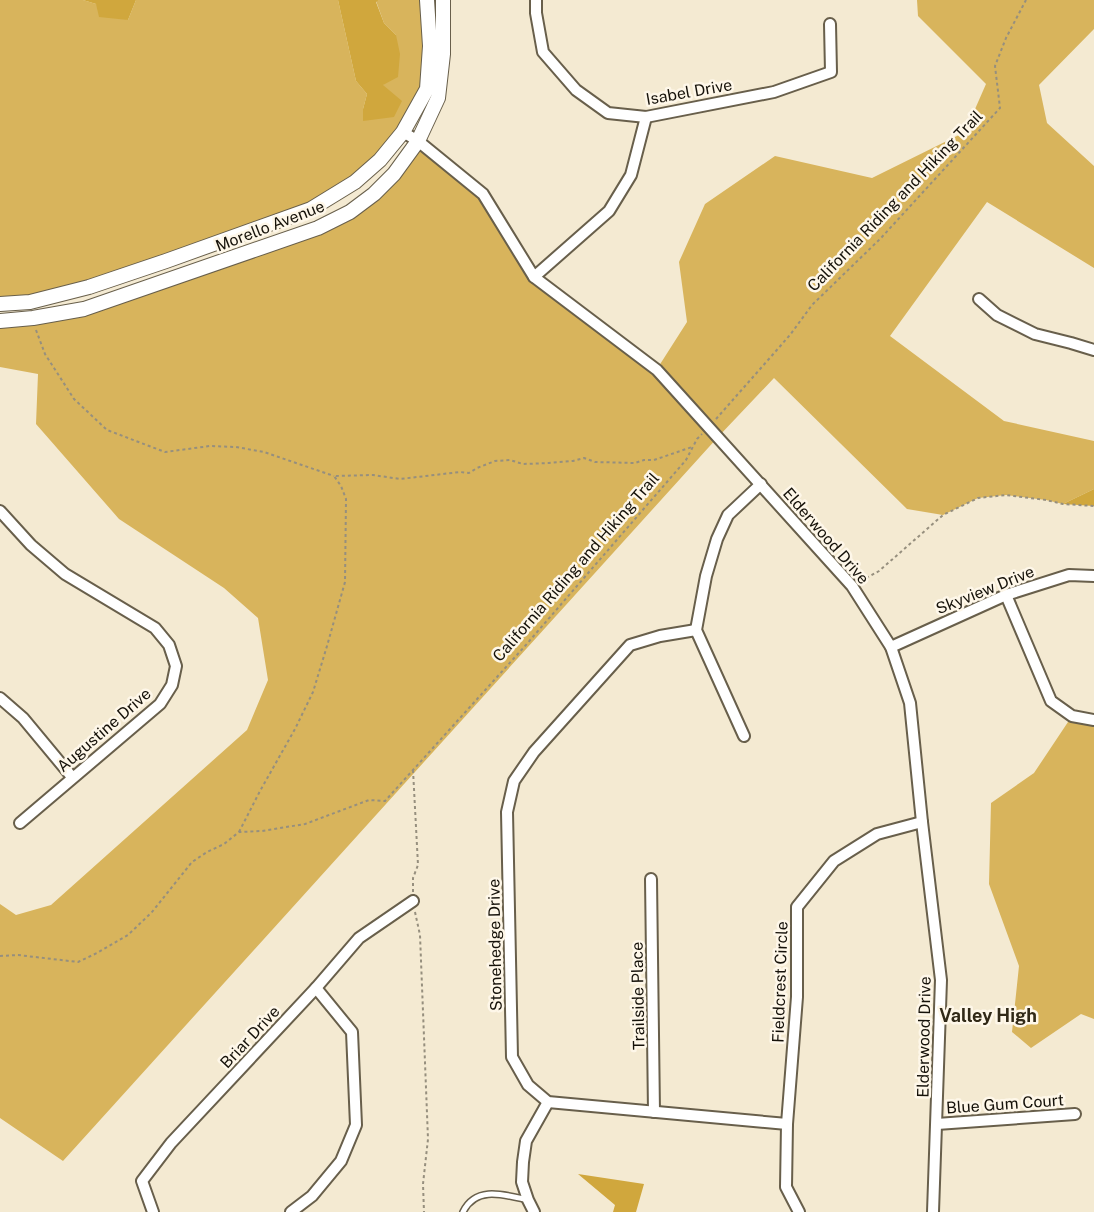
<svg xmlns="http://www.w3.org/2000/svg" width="1094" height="1212" font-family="'Public Sans',sans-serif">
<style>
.green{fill:#d8b45c}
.forest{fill:#d0a73d}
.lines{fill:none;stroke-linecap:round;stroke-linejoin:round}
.service-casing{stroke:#685f4b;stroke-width:8}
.minor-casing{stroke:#685f4b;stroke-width:14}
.tertiary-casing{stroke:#685f4b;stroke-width:16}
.path{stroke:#968f7e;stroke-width:2;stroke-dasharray:3 3;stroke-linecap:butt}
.service{stroke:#fff;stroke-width:5}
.minor{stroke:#fff;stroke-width:10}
.tertiary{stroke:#fff;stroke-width:14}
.labels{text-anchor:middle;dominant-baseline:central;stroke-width:5;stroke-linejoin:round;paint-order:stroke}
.street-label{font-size:16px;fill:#151109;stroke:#fef7e9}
.neighbourhood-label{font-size:18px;font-weight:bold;fill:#312917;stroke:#fef7e9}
</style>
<rect width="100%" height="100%" fill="#f4ead2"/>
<!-- green -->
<g class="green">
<path d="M0 0H83L96 4 128 20 136 0H338L356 81 367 94 363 109V121L383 85 396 35 384 23 376 1 379 0H427V89L380 160 311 209 166 261 0 304Z"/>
<path d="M917 0H1094V29L1039 85 1047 123 1094 166V268L987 202 890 336 1004 421 1094 441V489L1063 504 1046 500 1006 495 978 498 943 515 907 509 774 378 718 437 63 1161 0 1118V904L16 915 51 905 247 730 268 680 258 618 224 588 119 519 36 424 38 374 0 367V321L84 309 350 212 418 141 483 194 534 277 657 369 687 322 679 262 705 204 775 156 872 178 965 132 986 84 918 16Z"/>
<path d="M1072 716 1094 720V1019L1081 1014 1031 1048 1012 1032 1019 966 989 884 991 803 1034 773Z"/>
</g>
<!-- forest -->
<g class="forest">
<path d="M83 0H136L128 20 99 17 96 4Z"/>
<path d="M338 0H379L376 2 384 23 396 35 400 54 398 77 383 85 402 101 394 117 363 121V109L367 94 356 81Z"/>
<path d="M1094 489V506L1063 504Z"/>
<path d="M578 1174 644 1184 636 1212H613L615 1205Z"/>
</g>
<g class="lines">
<defs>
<path id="service" d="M463 1212C476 1185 505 1195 528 1200"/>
<g id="minor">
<path d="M536 0V13L543 52 576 90 608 113 646 117 774 92 831 72 830 24"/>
<path d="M403 132 418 141 483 194 534 277 657 370 852 586 891 647 910 703 922 822 941 980 933 1212"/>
<path d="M534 277 609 211 631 175 646 117"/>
<path d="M979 299 997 315 1035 334 1071 343 1094 350"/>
<path d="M0 511 31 545 65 574 155 628 169 645 176 666 172 685 160 704 20 823"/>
<path d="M1006 595 1051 701 1072 716 1094 720"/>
<path d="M696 630 660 636 630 645 534 752 514 781 507 812 512 1057 528 1085 548 1102 787 1124"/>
<path d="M891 647 1006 595 1069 575 1094 576"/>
<path d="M0 698 23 718 72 777"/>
<path d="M744 736 696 630 706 576 717 539 728 515 761 484"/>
<path d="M651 879 654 1112"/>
<path d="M937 1124 1075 1114"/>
<path d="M153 1212 142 1181 171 1143 316 988 359 938 413 901"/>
<path d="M291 1212 312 1196 341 1161 356 1125 352 1032 316 988"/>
<path d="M534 1212 528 1200 522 1182 523 1162 526 1141 548 1102"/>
<path d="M799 1212 786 1187 787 1124 797 997V907L834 861 877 834 922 822"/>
</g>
<g id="tertiary">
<path d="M0 304 30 302 89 287 166 261 311 209 355 182 380 160 403 132 427 89 430 46 427 0"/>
<path d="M0 321 33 318 84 309 318 228 350 212 374 194 394 174 418 141 438 98 443 54V0"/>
</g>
</defs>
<!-- service casing -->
<use href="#service" class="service-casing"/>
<!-- minor casing -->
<use href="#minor" class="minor-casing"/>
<!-- tertiary casing -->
<use href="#tertiary" class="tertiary-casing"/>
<!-- path -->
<g class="path">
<path d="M36 330 45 354 74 399 107 430 165 452 210 446 236 447 264 452 334 476"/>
<path d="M716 419 790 335 812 305 881 238 1000 108 995 66 1006 38 1026 0"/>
<path d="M861 581 879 571 943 515 978 498 1006 495 1046 500 1063 504 1094 506"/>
<path d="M239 832 260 791 295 729 313 692 327 646 345 582 346 499 341 486 334 476 373 475 400 479 460 472 469 473 477 468 495 461 510 460 523 464 549 463 573 461 584 458 595 462 635 463 644 460H654L692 447"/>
<path d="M413 892V878L418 865 413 770"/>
<path d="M415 912 420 935 428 1139 423 1184 424 1212"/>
<path d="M0 956 18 955 78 962 97 953 128 935 152 912 192 862 207 852 224 844 239 832 262 831 305 824 369 800 385 801 525 646 686 460 697 439 702 434"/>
</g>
<!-- service -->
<use href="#service" class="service"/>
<!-- minor -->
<use href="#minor" class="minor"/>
<!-- tertiary -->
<use href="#tertiary" class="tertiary"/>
</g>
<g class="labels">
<!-- street labels -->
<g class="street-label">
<text transform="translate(689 92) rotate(-10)">Isabel Drive</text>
<text transform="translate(895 201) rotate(-46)">California Riding and Hiking Trail</text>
<text transform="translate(270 226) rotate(-21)">Morello Avenue</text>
<text transform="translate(826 536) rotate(49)">Elderwood Drive</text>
<text transform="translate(576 567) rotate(-49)">California Riding and Hiking Trail</text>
<text transform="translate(985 590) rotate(-22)">Skyview Drive</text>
<text transform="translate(104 730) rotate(-41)">Augustine Drive</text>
<text transform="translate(495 945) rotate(-91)">Stonehedge Drive</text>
<text transform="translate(780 982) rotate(-88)">Fieldcrest Circle</text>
<text transform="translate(638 996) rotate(-91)">Trailside Place</text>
<text transform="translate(250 1037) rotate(-47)">Briar Drive</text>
<text transform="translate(924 1037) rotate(-89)">Elderwood Drive</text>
<text transform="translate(1005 1104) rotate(-4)">Blue Gum Court</text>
</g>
<!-- neighbourhood labels -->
<g class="neighbourhood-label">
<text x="988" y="1015">Valley High</text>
</g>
</g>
</svg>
